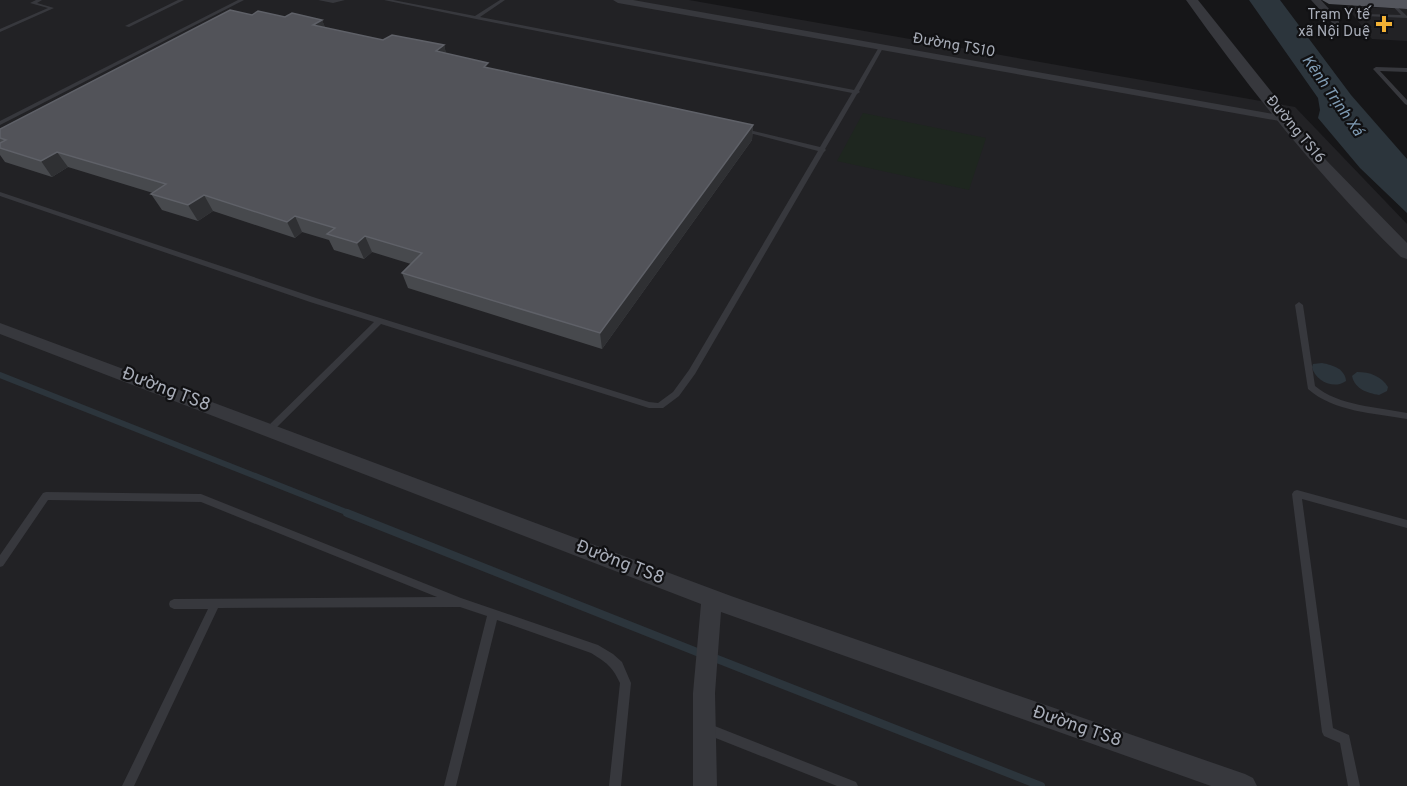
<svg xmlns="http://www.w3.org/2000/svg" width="1407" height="786" font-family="Overpass,sans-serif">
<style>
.built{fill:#222225}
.green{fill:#1e261f}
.water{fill:#2c353c}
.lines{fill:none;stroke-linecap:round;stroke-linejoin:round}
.stream-far1{stroke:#2c353c;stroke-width:6}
.stream{stroke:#2c353c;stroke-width:8}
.service{fill:#37383d;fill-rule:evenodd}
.minor{fill:#37383d;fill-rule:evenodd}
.tertiary{fill:#37383d;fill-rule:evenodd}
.primary{fill:#53555c;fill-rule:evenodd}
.wall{fill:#47494d}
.shaded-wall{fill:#2f3033}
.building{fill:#525359;stroke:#5f6168;stroke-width:1.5}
.poi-dot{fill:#f2b134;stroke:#111113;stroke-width:2}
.labels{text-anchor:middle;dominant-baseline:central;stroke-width:4.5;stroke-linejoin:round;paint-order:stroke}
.far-poi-label{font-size:15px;fill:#a8adb8;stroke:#111113;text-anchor:end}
.far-street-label{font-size:15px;fill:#a8adb8;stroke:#111113}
.far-water-label{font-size:16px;font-style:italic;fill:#7f9bb3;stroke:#111113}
.street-label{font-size:18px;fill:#a8adb8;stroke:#111113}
</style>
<rect width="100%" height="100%" fill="#161618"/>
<!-- built -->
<g class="built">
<path d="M0 0H689L1295 107 1407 224V786H0Z"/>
<path d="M1346 6 1407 9V41L1372 39Z"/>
</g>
<!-- green -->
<path class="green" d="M863 113 986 138 969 190 837 161Z"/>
<!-- water -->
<g class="water">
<path d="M1249 0H1280L1351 95 1407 159V213L1360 168 1318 118 1320 110 1318 98Z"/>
<path d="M1322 363C1333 365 1345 369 1346 381 1334 390 1315 381 1312 367L1313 364Z"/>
<path d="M1357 372C1370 372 1381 376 1388 387L1387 391 1379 395C1367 393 1355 389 1352 376Z"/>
</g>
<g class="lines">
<!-- stream-far1 -->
<path class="stream-far1" d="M0 375 351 514"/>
<!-- stream -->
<g class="stream">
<path d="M347 513 702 654"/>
<path d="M712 657 1041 786"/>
</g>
<!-- service -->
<g class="service">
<path d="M36 0H42L37 3 54 8 0 32V29L48 8 30 3Z"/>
<path d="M178 0H184L129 27 125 26Z"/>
<path d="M238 0H244L0 125V121Z"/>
<path d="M318 0H345L333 3Z"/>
<path d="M384 0H393L475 16 500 0H505L480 17 854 90 879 47 883 48 859 91 860 92 857 94 825 149 826 150 824 152 695 374 679 396 663 408H649L381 324 273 431H267L266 429 267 427 374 322 310 302 0 196V192L316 298 649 402 658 403 673 392 689 370 818 151 738 130 741 128 820 147 852 93 476 19Z"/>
<path d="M1392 2 1407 16V18L1364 16 1362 15 1364 14 1401 15 1390 3Z"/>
<path d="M1376 67 1407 68V72L1380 71 1407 100V105L1405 104 1374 70 1373 69Z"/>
<path d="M1299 302 1303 305 1315 386C1339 406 1377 407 1407 413V419C1374 413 1334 412 1308 389L1295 305Z"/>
<path d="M1297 490 1407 520V528L1302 499 1333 728 1349 735 1360 786H1348L1340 743 1324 736 1322 732 1292 494 1294 491Z"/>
<path d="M46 492 201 494 461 598 598 645 613 654 622 662 631 683 621 786H609L620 683C612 666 607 663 591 653L497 620 456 786H444L487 616 460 607 218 608 134 786H122L208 609H174L170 607 169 604 170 601 174 599 437 597 201 502 48 500 3 566 0 567V555L43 493Z"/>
<path d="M707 723 856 782 858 786H837L703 733 701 729 703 725Z"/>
</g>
<!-- minor -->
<g class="minor">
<path d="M613 0H633L1285 116 1291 119 1285 122 618 3Z"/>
<path d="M1311 0H1321L1339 20V24H1333Z"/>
<path d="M0 323 731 596 1245 774 1253 778 1257 786H1211L721 612 715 693 717 786H693V693L701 604 0 334Z"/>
</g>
<!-- tertiary -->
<path class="tertiary" d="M1186 0H1198L1326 160 1407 243V259L1401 257C1321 179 1251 91 1186 0Z"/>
<!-- primary -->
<path class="primary" d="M1322 0H1407V9L1329 4Z"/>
</g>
<!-- wall -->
<path class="wall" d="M252 15 322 20 325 28 383 40 444 45 446 54 489 68 753 125 752 140 602 349 408 288 402 273 411 264 372 252 364 259 334 250 329 240 302 232 295 238 213 211 198 221 162 210 151 194 153 193 68 167 52 177 5 162 0 155V129Z"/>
<!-- shaded-wall -->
<g class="shaded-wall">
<path d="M322 20 328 34 313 25Z"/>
<path d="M444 45 448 60 436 51Z"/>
<path d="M753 125 752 140 602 349 600 333Z"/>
<path d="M57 152 68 167 52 177 41 161Z"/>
<path d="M204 195 213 211 198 221 188 205Z"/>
<path d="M295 216 302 232 295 238 287 222Z"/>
<path d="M365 236 372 252 364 259 357 243Z"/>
</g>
<!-- building -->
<path class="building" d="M230 10 252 15 258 11 285 17 292 13 322 20 313 25 383 40 392 35 444 45 436 51 488 63 484 67 753 125 600 333 402 273 422 253 365 236 357 243 327 234 335 228 295 216 287 222 204 195 188 205 151 194 166 184 57 152 41 161 0 148V143L6 140 0 138V129Z"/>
<!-- markers -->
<path class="poi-dot" d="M1381 15h6v6h6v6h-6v6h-6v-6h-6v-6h6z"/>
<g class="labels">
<!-- far-poi labels -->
<g class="far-poi-label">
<text x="1370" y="15">Trạm Y tế<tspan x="1370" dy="17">xã Nội Duệ</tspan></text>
</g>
<!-- far-street labels -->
<g class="far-street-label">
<text transform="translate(954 46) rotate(10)">Đường TS10</text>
<text transform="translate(1295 130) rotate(50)">Đường TS16</text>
</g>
<!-- far-water labels -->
<g class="far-water-label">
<text transform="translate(1332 96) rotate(55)">Kênh Trịnh Xá</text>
</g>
<!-- street labels -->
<g class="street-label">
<text transform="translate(166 390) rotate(21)">Đường TS8</text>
<text transform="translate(620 563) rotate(21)">Đường TS8</text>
<text transform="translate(1077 727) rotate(19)">Đường TS8</text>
</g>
</g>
</svg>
